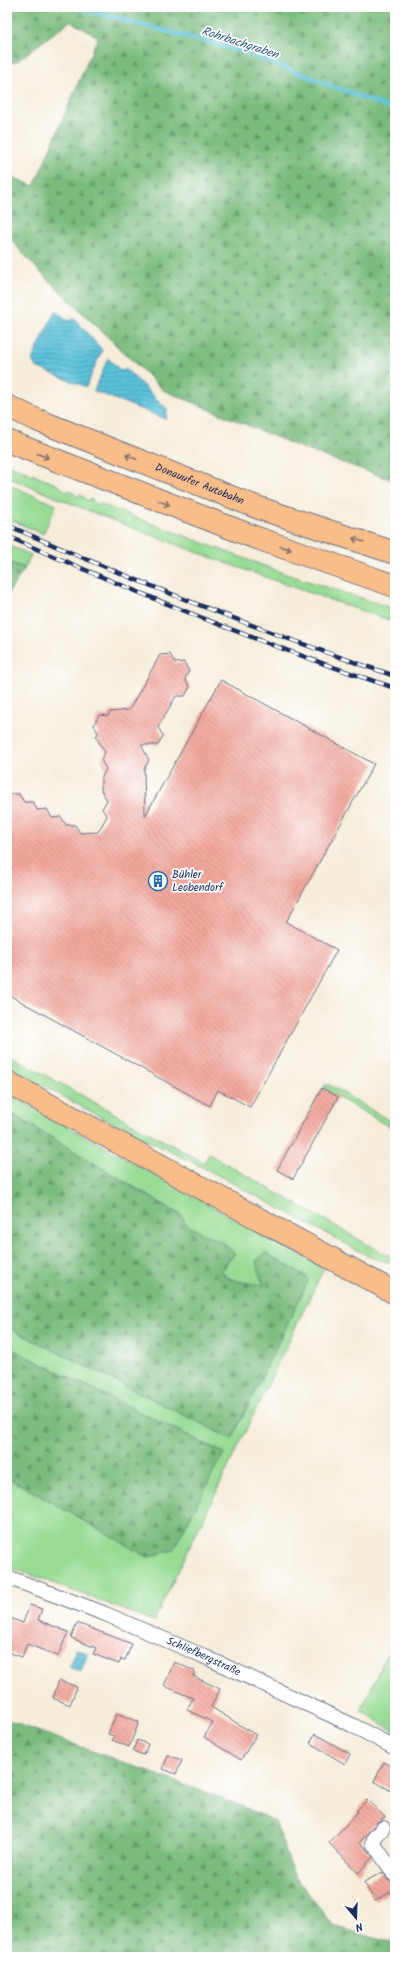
<svg xmlns="http://www.w3.org/2000/svg" width="402" height="1964" font-family="Kalam,sans-serif">
<style>
.green{fill:#98dc94;stroke:#5a8679}
.forest{fill:url(#forest-firs);stroke:#4a766e}
.water{fill:url(#water-rules);stroke:#3c789c}
.lines{fill:none;stroke-linecap:round;stroke-linejoin:round}
.stream{stroke:#5cc2da;stroke-width:4.5}
.building{fill:url(#building-back-hatch)}
.street-casing{stroke:#677289;stroke-width:16}
.primary-casing{stroke:#677289;stroke-width:24}
.highway-casing{stroke:#677289;stroke-width:24}
.street{stroke:#fff;stroke-width:14}
.primary{stroke:#f8bd89;stroke-width:22}
.highway{stroke:#f8bd89;stroke-width:22}
.rail-casing{stroke:#1b2f5e;stroke-width:4.5}
.rail{stroke:#fff;stroke-width:3;stroke-dasharray:9;stroke-linecap:butt}
.oneway{stroke:#7e6f71}
.labels{text-anchor:middle;dominant-baseline:central;stroke-width:3.5;stroke-linejoin:round;paint-order:stroke}
.street-label{font-size:11px;fill:#1b2f5e;stroke:#fff}
.poi-label{font-size:11px;fill:#1b2f5e;stroke:#fff;text-anchor:start}
.water-label{font-size:12px;font-style:italic;fill:#2e5b83;stroke:#fff}
</style>
<defs>
<pattern id="forest-firs" width="22" height="20" patternUnits="userSpaceOnUse"><rect width="22" height="20" fill="#7abc7e"/><path d="M5 1l3.5 6h-7zM16 11l3.5 6h-7z" fill="#63996a"/></pattern>
<pattern id="water-rules" width="6" height="5" patternUnits="userSpaceOnUse"><rect width="6" height="5" fill="#5cc2da"/><path d="M0 2.5h6" fill="none" stroke="#4b9eb4"/></pattern>
<pattern id="building-back-hatch" width="6" height="6" patternUnits="userSpaceOnUse"><rect width="6" height="6" fill="#f3a89d"/><path d="M-1 5l2 2M0 0l6 6M5-1l2 2" fill="none" stroke="#c48983"/></pattern>
</defs>
<rect width="100%" height="100%" fill="#fff"/>
<filter id="ink" filterUnits="userSpaceOnUse"><feTurbulence type="fractalNoise" baseFrequency=".025" numOctaves="2"/><feDisplacementMap in="SourceGraphic" scale="8" xChannelSelector="R" yChannelSelector="G"/><feConvolveMatrix kernelMatrix="1 2 1 2 8 2 1 2 1" color-interpolation-filters="sRGB"/></filter>
<filter id="wash" filterUnits="userSpaceOnUse"><feTurbulence type="fractalNoise" baseFrequency=".012" numOctaves="4" result="noise"/><feDisplacementMap in="SourceGraphic" scale="16" xChannelSelector="R" yChannelSelector="G"/><feGaussianBlur stdDeviation="0.9" result="paint"/><feColorMatrix in="noise" values="0 0 0 0 0 0 0 0 0 0 0 0 0 0 0 0 0 1.4 0 .05"/><feComposite in="paint" operator="in"/></filter>
<g filter="url(#wash)">
<rect width="100%" height="100%" fill="#f5edd9"/>
<!-- green -->
<g class="green">
<path d="M7 464 58 485 67 492 70 490 78 497 80 494 88 501 91 499 98 505 100 504 283 573 395 609V622C264 578 134 531 7 477Z"/>
<path d="M7 484 56 505 43 534 7 518Z"/>
<path d="M7 545 31 555 25 568 7 562Z"/>
<path d="M7 1054 204 1163 209 1154 386 1255 395 1254V1260L387 1262 370 1257 214 1173 104 1119 7 1066Z"/>
<path d="M325 1085H329L335 1088 395 1124V1130L324 1089Z"/>
<path d="M7 1093 324 1268 154 1621 7 1566V1477L148 1557 224 1453 7 1347V1327L232 1439 308 1281 259 1275 264 1285C251 1283 230 1284 222 1271L229 1259 225 1244 188 1226 181 1215 7 1111Z"/>
<path d="M395 1636V1732L361 1710Z"/>
</g>
<!-- forest -->
<g class="forest">
<path d="M7 7H395V481L309 451 163 390 40 272 7 235V175L34 186 98 37 70 21 17 61 7 64Z"/>
<path d="M7 562 25 568 7 595Z"/>
<path d="M7 1111 181 1216 188 1226 225 1244 235 1254 229 1259 222 1271 225 1277 241 1282 264 1285 256 1261 266 1253 307 1277 308 1281 232 1439 7 1327Z"/>
<path d="M7 1347 224 1453 173 1550 148 1557 7 1477Z"/>
<path d="M7 1720 232 1802 275 1821 294 1875 334 1926 385 1941 395 1942V1957H7Z"/>
</g>
<!-- water -->
<g class="water">
<path d="M55 311 69 321 74 318 102 350 86 387 36 367 32 360Z"/>
<path d="M108 358 121 371 126 369 167 409 166 419 94 391Z"/>
<path d="M76 1649 88 1653 81 1672 69 1667Z"/>
</g>
<g class="lines">
<!-- stream -->
<path class="stream" d="M75 7 241 51 395 110"/>
</g>
<g id="blocks">
<!-- building -->
<g class="building">
<path d="M170 654 175 663 184 662 189 671 185 679 190 687 185 696H176L158 727 163 736 158 745H141L149 760 144 769 145 816 221 680 374 764 286 922 337 950 250 1107 218 1090 210 1106 7 994V794H19L24 802H33L37 810 47 809 52 818 61 817 66 825H75L80 833 98 832 107 816 102 809 107 800 101 790V779L106 769 101 760 105 752 96 737 98 733 94 725 99 715 108 716 110 712 129 710 160 655Z"/>
<path d="M322 1088 338 1097 293 1179 277 1170Z"/>
<path d="M30 1605 42 1609 38 1620 68 1632 58 1656 27 1644 22 1657 7 1652V1617L23 1623Z"/>
<path d="M77 1623 132 1644 125 1660 121 1659 119 1664 93 1654 96 1648 71 1638Z"/>
<path d="M174 1662 195 1671 193 1676 220 1689 211 1707 256 1735 241 1760 204 1737 213 1722 187 1710 193 1698 164 1686Z"/>
<path d="M59 1680 77 1687 70 1705 53 1698Z"/>
<path d="M117 1713 139 1722 129 1747 112 1740 114 1736 108 1734Z"/>
<path d="M315 1734 350 1754 345 1764 310 1743Z"/>
<path d="M137 1740 148 1744 144 1755 133 1751Z"/>
<path d="M168 1755 182 1760 176 1774 163 1769Z"/>
<path d="M384 1762 395 1768V1785L391 1791 374 1781Z"/>
<path d="M367 1800 385 1817 377 1822 360 1842 373 1857 358 1873 329 1843 358 1812 356 1811Z"/>
<path d="M383 1872 388 1880 393 1883 395 1889 375 1901 364 1882Z"/>
</g>
</g>
</g>
<g filter="url(#ink)">
<use href="#blocks" fill-opacity="0" stroke="#677289" stroke-width="1"/>
<g class="lines">
<defs>
<g id="street">
<path id="s1" d="M7 1577 103 1613 201 1655 352 1725 395 1748"/>
<path d="M383 1828 374 1838 373 1843 395 1875"/>
</g>
<path id="primary" d="M7 1082 395 1293"/>
<g id="highway">
<path id="s2" d="M7 406 37 420 259 508 395 553"/>
<path d="M7 441 254 537 395 586"/>
</g>
</defs>
<!-- street casing -->
<use href="#street" class="street-casing"/>
<!-- primary casing -->
<use href="#primary" class="primary-casing"/>
<!-- highway casing -->
<use href="#highway" class="highway-casing"/>
<!-- street -->
<use href="#street" class="street"/>
<!-- primary -->
<use href="#primary" class="primary"/>
<!-- highway -->
<use href="#highway" class="highway"/>
<defs>
<g id="rail">
<path d="M7 525C134 581 263 632 395 676"/>
<path d="M7 536C134 592 263 645 395 688"/>
</g>
</defs>
<!-- rail casing -->
<use href="#rail" class="rail-casing"/>
<!-- rail -->
<use href="#rail" class="rail"/>
</g>
<!-- one-way arrows -->
<defs><path id="oneway-shaft" d="M-6 0H5M1.5-3L5.5 0L1.5 3" fill="none" stroke-width="1.6" stroke-linecap="round" stroke-linejoin="round"/></defs>
<g class="oneway">
<use href="#oneway-shaft" transform="translate(43 456) rotate(21)"/>
<use href="#oneway-shaft" transform="translate(131 457) rotate(-158)"/>
<use href="#oneway-shaft" transform="translate(164 503) rotate(21)"/>
<use href="#oneway-shaft" transform="translate(358 540) rotate(-162)"/>
<use href="#oneway-shaft" transform="translate(286 548) rotate(19)"/>
</g>
</g>
<!-- icons -->
<defs>
<symbol id="building-ring" viewBox="-11 -11 22 22"><circle r="9.5" fill="#fff" stroke="#1f6fb2" stroke-width="1.5"/><path d="M-4-6H4V6H1V3H-1V6H-4ZM-2.5-4.3h1.7v1.8h-1.7ZM.8-4.3h1.7v1.8H.8ZM-2.5-1h1.7V.8h-1.7ZM.8-1h1.7V.8H.8Z" fill="#1f6fb2"/></symbol>
</defs>
<g fill-rule="evenodd">
<use href="#building-ring" x="147" y="870" width="22" height="22"/>
</g>
<g class="labels">
<!-- street labels -->
<g class="street-label">
<text stroke="none"><textPath href="#s2" startOffset="208">Donauufer Autobahn</textPath></text>
<text stroke="none"><textPath href="#s1" startOffset="212">Schliefbergstraße</textPath></text>
</g>
<!-- poi labels -->
<g class="poi-label">
<text x="172" y="875">Bühler<tspan x="172" dy="13">Leobendorf</tspan></text>
</g>
<!-- water labels -->
<g class="water-label">
<text transform="translate(240 43) rotate(18)">Rohrbachgraben</text>
</g>
</g>
<!-- margin -->
<rect width="402" height="1964" fill="none" stroke="#fff" stroke-width="24"/>
<!-- north arrow -->
<g transform="translate(356 1918) rotate(161)" stroke="#ffffff" stroke-width="3" paint-order="stroke">
<path d="M0-3L7 15L0 10L-7 15Z" fill="#1b2f5e"/>
<text y="-6" font-size="11" font-weight="bold" text-anchor="middle" fill="#1b2f5e">N</text>
</g>
</svg>
